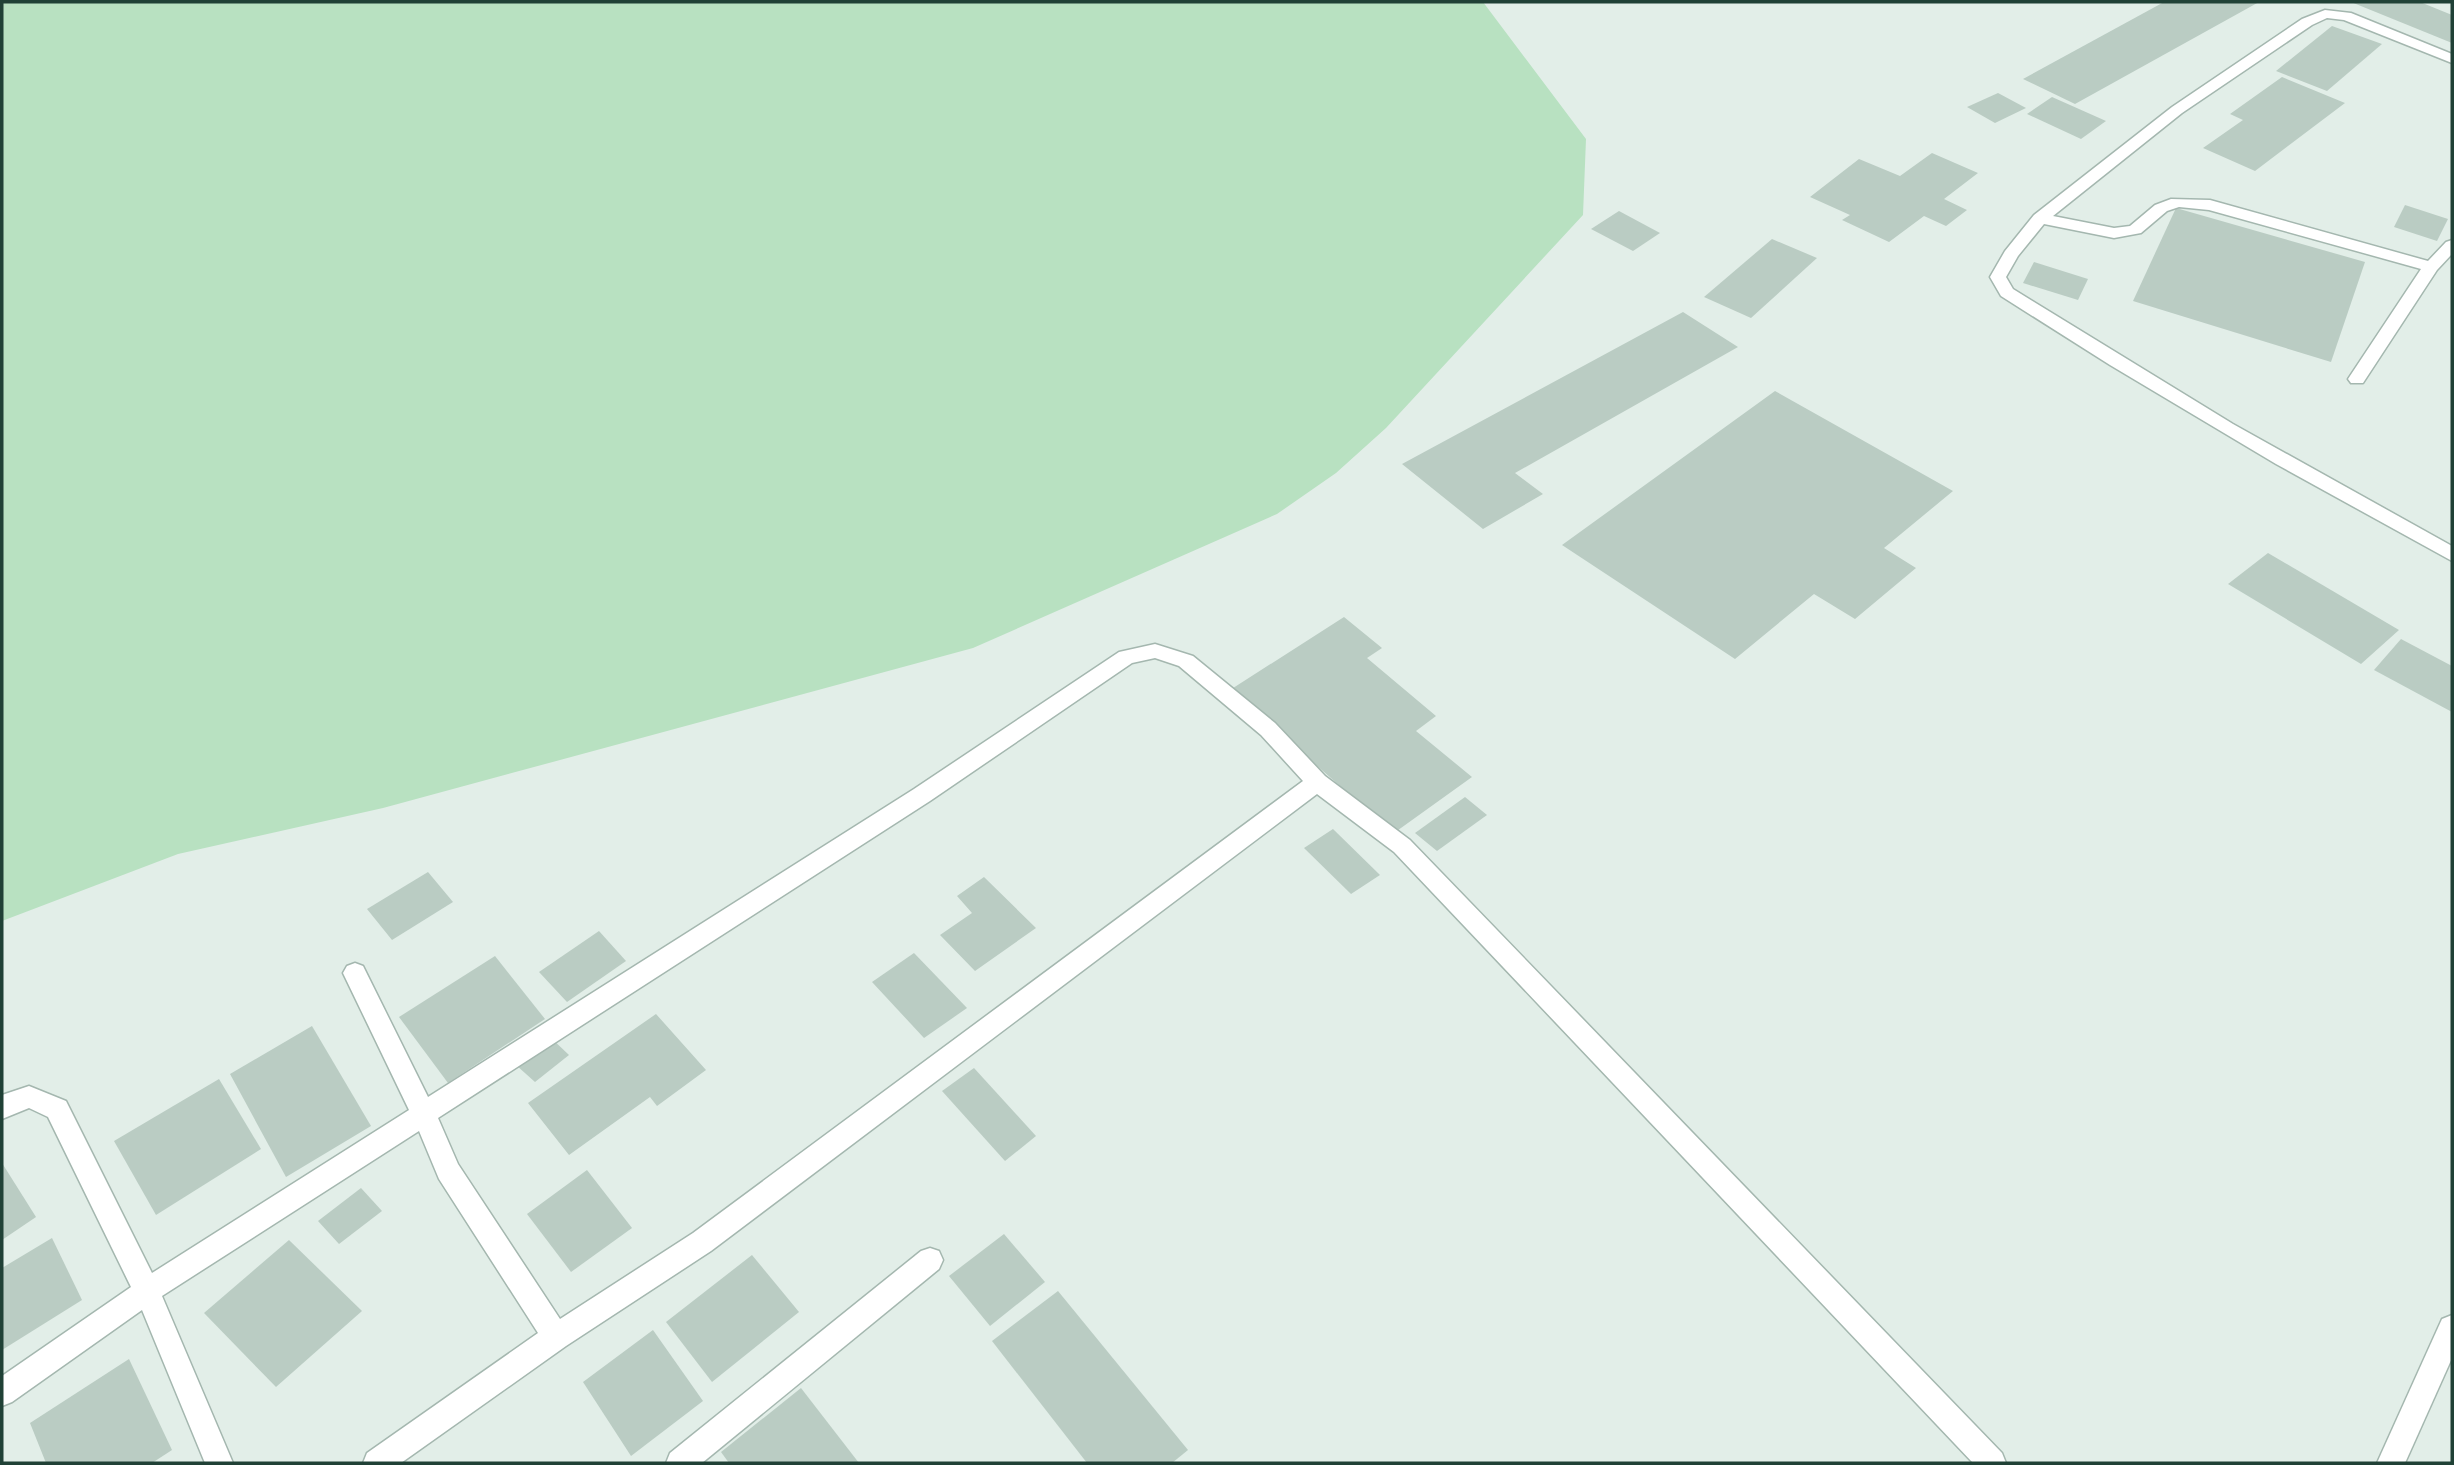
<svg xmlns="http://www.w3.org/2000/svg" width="2454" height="1465" font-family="'PT Sans',sans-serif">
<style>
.green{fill:#b8e1c1}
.building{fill:#baccc3}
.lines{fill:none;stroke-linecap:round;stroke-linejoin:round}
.service-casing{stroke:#a4b7af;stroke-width:3}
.minor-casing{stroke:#a4b7af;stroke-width:3}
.service{fill:#fff;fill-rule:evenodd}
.minor{fill:#fff;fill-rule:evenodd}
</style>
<rect width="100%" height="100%" fill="#e2eee8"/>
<!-- green -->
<path class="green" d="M2 2H1483L1586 139 1583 215 1386 428 1336 473 1277 514 973 648 383 808 178 854 2 921Z"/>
<!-- building -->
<g class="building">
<path d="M2164 2H2259L2075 104 2023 79Z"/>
<path d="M2351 2H2420L2452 15V43Z"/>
<path d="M2332 26 2382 44 2327 91 2276 71Z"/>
<path d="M2282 77 2345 103 2255 171 2203 148 2243 120 2230 114Z"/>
<path d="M1998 93 2026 108 1995 123 1967 107Z"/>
<path d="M2052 97 2106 121 2081 139 2027 114Z"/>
<path d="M1932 153 1978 173 1944 199 1967 210 1946 226 1924 216 1889 242 1842 220 1850 215 1810 197 1859 159 1900 176Z"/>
<path d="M2405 205 2448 219 2437 241 2394 227Z"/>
<path d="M2176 208 2365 262 2331 362 2133 301Z"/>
<path d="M1619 211 1660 233 1633 251 1591 229Z"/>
<path d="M1772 239 1817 258 1751 318 1704 297Z"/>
<path d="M2034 262 2088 279 2078 300 2023 283Z"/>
<path d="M1683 312 1738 347 1515 473 1543 494 1483 529 1402 464Z"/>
<path d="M1775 391 1953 491 1884 548 1916 568 1855 619 1814 594 1735 659 1562 545Z"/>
<path d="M2268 553 2399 630 2361 664 2228 584Z"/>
<path d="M1344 617 1382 648 1367 658 1436 716 1416 731 1472 777 1394 833 1230 690Z"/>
<path d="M2401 639 2452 666V712L2374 670Z"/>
<path d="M1465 797 1487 815 1437 851 1415 833Z"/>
<path d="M1333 829 1380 875 1351 894 1304 848Z"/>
<path d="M428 872 453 902 392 940 367 909Z"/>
<path d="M984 877 1036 928 975 971 940 935 972 913 957 896Z"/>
<path d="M599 931 626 961 567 1002 539 972Z"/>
<path d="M914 953 967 1008 924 1038 872 982Z"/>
<path d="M495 956 545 1019 448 1083 399 1017Z"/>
<path d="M656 1014 706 1070 657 1106 650 1097 569 1155 528 1103Z"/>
<path d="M312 1026 371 1126 286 1177 230 1074Z"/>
<path d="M550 1037 569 1055 535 1082 516 1065Z"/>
<path d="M974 1068 1036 1136 1005 1161 942 1091Z"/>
<path d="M219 1079 261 1149 156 1215 114 1141Z"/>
<path d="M2 1163 36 1217 2 1240Z"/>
<path d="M587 1170 632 1228 571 1272 527 1214Z"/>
<path d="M361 1188 382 1211 339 1244 318 1221Z"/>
<path d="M1004 1234 1045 1282 990 1326 949 1276Z"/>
<path d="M52 1238 82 1300 2 1350V1268Z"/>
<path d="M289 1240 362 1311 276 1387 204 1313Z"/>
<path d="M752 1255 799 1312 712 1382 666 1322Z"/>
<path d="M1058 1291 1188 1450 1172 1463H1087L992 1341Z"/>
<path d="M653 1330 703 1401 631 1456 583 1382Z"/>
<path d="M129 1359 172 1450 152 1463H46L30 1423Z"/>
<path d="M801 1388 859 1463H729L721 1452Z"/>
</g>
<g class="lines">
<defs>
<path id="service" d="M2325 10 2351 13 2452 54V63L2344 20 2327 18 2312 25 2182 113 2053 216 2114 228 2130 226 2155 205 2171 199 2210 200 2428 261 2446 242 2452 240V254L2437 270 2363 383H2351L2348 379 2421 269 2209 210 2179 207 2167 211 2141 233 2114 238 2044 224 2018 256 2006 277 2013 289 2233 424 2452 546V561L2276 464 2110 365 2001 296 1990 277 2005 251 2034 215 2172 107 2302 19Z"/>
<g id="minor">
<path d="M1155 644 1193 656 1275 723 1325 776 1410 840 2002 1453 2006 1463H1973L1394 852 1317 794 711 1251 566 1346 401 1463H363L367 1453 538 1333 439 1179 419 1131 162 1296 233 1463H205L142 1310 12 1402 2 1406V1376L131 1287 48 1117 29 1108 2 1119V1095L29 1086 66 1101 152 1273 409 1110 343 973 347 966 355 963 363 966 428 1097 914 789 1119 652ZM1155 658 1179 666 1261 735 1303 781 693 1233 560 1319 458 1164 438 1118 930 801 1132 663Z"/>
<path d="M930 1248 939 1251 943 1260 939 1269 702 1463H666L670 1453 921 1251Z"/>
<path d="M2452 1315V1358L2405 1463H2377L2442 1319Z"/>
</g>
</defs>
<!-- service casing -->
<use href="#service" class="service-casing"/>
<!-- minor casing -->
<use href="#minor" class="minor-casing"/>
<!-- service -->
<use href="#service" class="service"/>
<!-- minor -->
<use href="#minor" class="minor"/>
</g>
<!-- border -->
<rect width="2454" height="1465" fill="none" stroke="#204136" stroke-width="7"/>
</svg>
